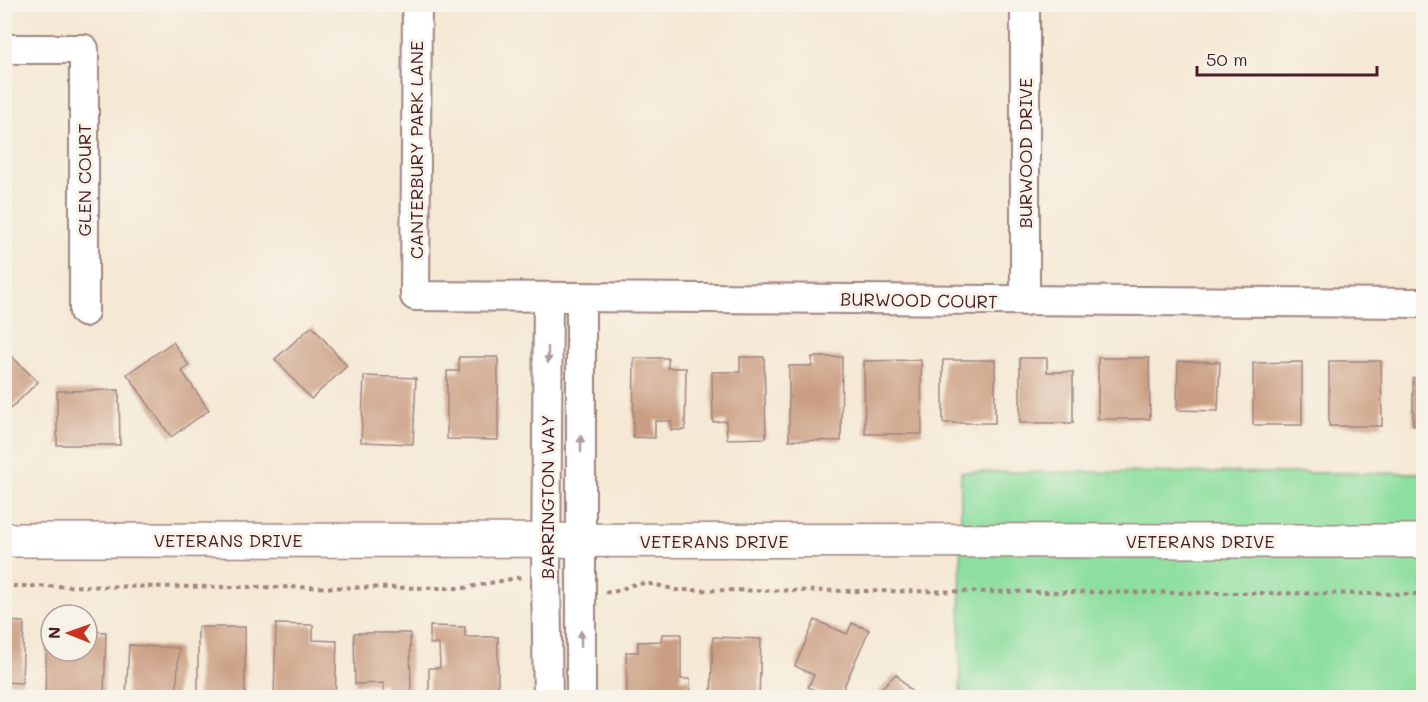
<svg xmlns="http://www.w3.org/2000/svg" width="1428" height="702" font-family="Mali,sans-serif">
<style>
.grass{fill:#8ddf9f;stroke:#6c7f65;stroke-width:1.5}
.building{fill:#ca9e82}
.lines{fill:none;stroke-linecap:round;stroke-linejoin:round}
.street-casing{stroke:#a08480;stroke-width:32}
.secondary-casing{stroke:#a08480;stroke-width:36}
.path{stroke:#a08480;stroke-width:4;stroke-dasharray:4.5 4.5;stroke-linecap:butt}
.street{stroke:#fff;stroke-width:28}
.secondary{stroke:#fff;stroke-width:33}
.oneway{fill:#ae9aa0}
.labels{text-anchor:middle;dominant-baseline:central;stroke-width:6;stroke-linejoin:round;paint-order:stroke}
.street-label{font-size:18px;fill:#4a1f2b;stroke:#f7f3e8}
</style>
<rect width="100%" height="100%" fill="#f7f3e8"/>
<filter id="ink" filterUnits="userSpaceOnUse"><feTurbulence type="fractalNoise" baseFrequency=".0167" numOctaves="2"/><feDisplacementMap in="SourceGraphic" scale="12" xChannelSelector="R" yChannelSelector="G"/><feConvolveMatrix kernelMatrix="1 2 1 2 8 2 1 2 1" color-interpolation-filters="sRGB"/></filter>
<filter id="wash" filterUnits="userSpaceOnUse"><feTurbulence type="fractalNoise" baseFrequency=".008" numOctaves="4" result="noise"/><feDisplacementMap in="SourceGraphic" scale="24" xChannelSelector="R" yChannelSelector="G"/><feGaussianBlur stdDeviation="1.35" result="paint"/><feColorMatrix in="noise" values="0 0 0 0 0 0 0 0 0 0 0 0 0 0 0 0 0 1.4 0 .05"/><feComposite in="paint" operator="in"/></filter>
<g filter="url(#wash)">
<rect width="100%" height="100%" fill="#f5e8d4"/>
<!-- grass -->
<path class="grass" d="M961 472 1423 473V697L960 698Z"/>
<g id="blocks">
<!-- building -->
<g class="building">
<path d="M312 326 347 366 311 399 275 359Z"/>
<path d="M173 342 189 366 182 371 209 410 171 437 127 374Z"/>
<path d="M4 349 38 382 4 415Z"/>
<path d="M459 357H498V440L447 439V371H459Z"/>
<path d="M740 357H764L766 438 727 439 726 421 713 422 712 372H740Z"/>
<path d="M812 357H842L841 441 789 440V366H812Z"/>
<path d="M634 358H668V368H686L685 430H671V421H655V438L633 437Z"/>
<path d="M1020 358H1047V372H1073V423H1020Z"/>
<path d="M1098 358H1149L1150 419H1098Z"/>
<path d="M921 360 922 434H865L864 361Z"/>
<rect x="943" y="360" width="52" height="63"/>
<path d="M1178 361 1220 362 1218 411 1177 410Z"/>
<path d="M1329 361H1381L1382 426H1329Z"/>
<path d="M1302 362V425H1253V363Z"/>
<path d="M364 376 416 378 413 444 361 442Z"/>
<rect x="1413" y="378" width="11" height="47"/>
<path d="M119 390 120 445H57V391Z"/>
<path d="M815 620 847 634 852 623 869 630 839 698H831L808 687 814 675 795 666Z"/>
<path d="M4 621 24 622 22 683 4 682Z"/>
<path d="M276 624 313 625V640L337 641 335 698H274Z"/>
<path d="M430 626 465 627V637H498V698H429V668H440L439 644H430Z"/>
<rect x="198" y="627" width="47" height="71"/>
<path d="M47 630H51V651H87V631L106 632 104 698H45Z"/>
<path d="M354 633H410L411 698H384V683L355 684Z"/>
<path d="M662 634H681V679H690L691 698H627L626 652H638V642L661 641Z"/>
<path d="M713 637 761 639 759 698 711 697Z"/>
<path d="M129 645 179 648 176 698 126 696Z"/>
<path d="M896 674 917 698H871Z"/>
</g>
</g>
</g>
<g filter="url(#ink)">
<use href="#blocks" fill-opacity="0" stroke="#a08480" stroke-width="1.5"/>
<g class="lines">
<defs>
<g id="street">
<path d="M417 4 415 296 1424 303"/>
<path d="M4 49H84V312"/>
<path d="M1025 301V4"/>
<path d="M548 698 546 577 548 297"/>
<path d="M581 698V297"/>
</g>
<path id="secondary" d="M4 540 1424 541"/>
</defs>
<!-- street casing -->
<use href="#street" class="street-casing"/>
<!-- secondary casing -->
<use href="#secondary" class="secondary-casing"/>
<!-- path -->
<g class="path">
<path d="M4 586 464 588 522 577"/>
<path d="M605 592C616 593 621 589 632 585 645 581 662 586 675 590L1424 594"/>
</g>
<!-- street -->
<use href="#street" class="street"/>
<!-- secondary -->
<use href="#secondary" class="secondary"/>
</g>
<!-- one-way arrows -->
<defs><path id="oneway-solid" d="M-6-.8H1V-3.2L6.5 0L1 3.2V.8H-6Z" transform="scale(1.5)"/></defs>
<g class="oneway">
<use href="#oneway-solid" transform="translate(548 355) rotate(90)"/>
<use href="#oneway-solid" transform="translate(581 444) rotate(-90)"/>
<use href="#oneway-solid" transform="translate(581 639) rotate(-90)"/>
</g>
</g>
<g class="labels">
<!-- street labels -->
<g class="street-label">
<text transform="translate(416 150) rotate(-90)">CANTERBURY PARK LANE</text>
<text transform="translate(1025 153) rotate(-90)">BURWOOD DRIVE</text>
<text transform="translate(84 180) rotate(-90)">GLEN COURT</text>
<text transform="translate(919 300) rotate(1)">BURWOOD COURT</text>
<text transform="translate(547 497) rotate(-90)">BARRINGTON WAY</text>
<text x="228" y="540">VETERANS DRIVE</text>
<text x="714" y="541">VETERANS DRIVE</text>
<text x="1200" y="541">VETERANS DRIVE</text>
</g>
</g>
<!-- margin -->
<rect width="1428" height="702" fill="none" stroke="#f7f3e8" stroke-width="24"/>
<!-- north arrow -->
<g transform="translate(69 633) rotate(271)"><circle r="28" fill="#f7f3e8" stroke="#b29e9c" stroke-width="1.5"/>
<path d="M0-4.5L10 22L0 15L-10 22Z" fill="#c8321e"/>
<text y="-9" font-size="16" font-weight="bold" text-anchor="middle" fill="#4a1f2b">N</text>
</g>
<!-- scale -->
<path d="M1197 66v9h180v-9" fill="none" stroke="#4a1f2b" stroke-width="3"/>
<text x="1206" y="66" font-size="18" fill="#4a1f2b" stroke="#f7f3e8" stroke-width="4.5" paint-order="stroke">50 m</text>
</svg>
